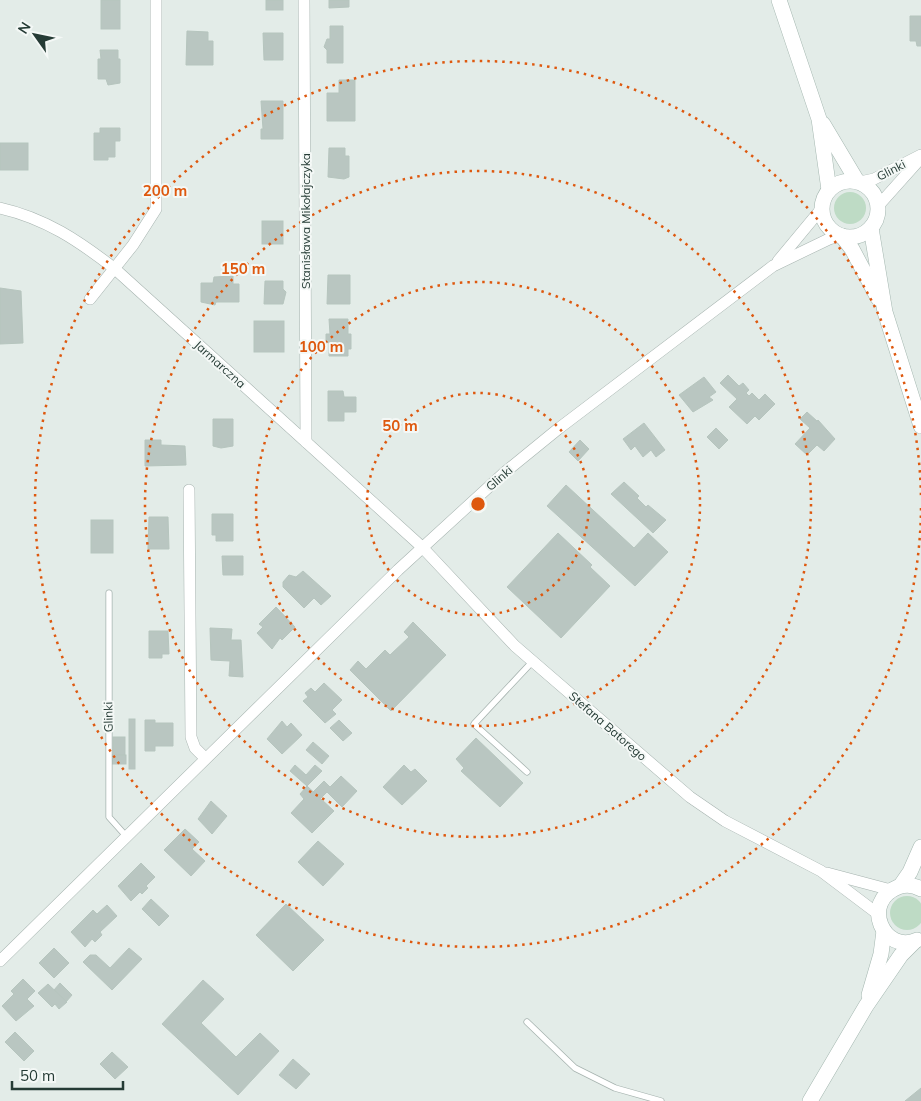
<svg xmlns="http://www.w3.org/2000/svg" width="921" height="1101" font-family="Mulish,sans-serif">
<style>
.green{fill:#bedbc5}
.building{fill:#b9c6c1;stroke:#b6c5be}
.lines{fill:none;stroke-linecap:round;stroke-linejoin:round}
.service-casing{stroke:#a6b3af;stroke-width:7}
.minor-casing{stroke:#a6b3af;stroke-width:12}
.secondary-casing{stroke:#a3b6af;stroke-width:16}
.service{stroke:#fff;stroke-width:5.5}
.minor{stroke:#fff;stroke-width:11}
.secondary{stroke:#fff;stroke-width:15}
.ring{fill:none;stroke:#de580e;stroke-width:2.5;stroke-dasharray:2.5 5}
.labels{text-anchor:middle;dominant-baseline:central;stroke-width:4;stroke-linejoin:round;paint-order:stroke}
.street-label{font-size:12px;fill:#253b35;stroke:#f4f8f6}
.centre{fill:#de580e;stroke:#f4f8f6;stroke-width:2.5}
.ring-label{font-size:15px;text-anchor:middle;font-weight:bold;fill:#de580e;stroke:#f4f8f6;stroke-width:4;stroke-linejoin:round;paint-order:stroke}
</style>
<rect width="100%" height="100%" fill="#e3ece8"/>
<!-- green -->
<g class="green">
<circle cx="850" cy="208" r="16"/>
<circle cx="907" cy="913" r="17"/>
</g>
<!-- building -->
<g class="building">
<rect x="101" y="0" width="19" height="29"/>
<rect x="266" y="0" width="17" height="10"/>
<path d="M329 0H349V7L329 8Z"/>
<path d="M910 16H921V46H917L916 41H910Z"/>
<path d="M330 26H343V63H327V50L324 47 327 39H330Z"/>
<path d="M187 31 208 32V41H213V65H186Z"/>
<path d="M263 33H283V60H264Z"/>
<path d="M100 50H118V59H120V83L108 85 106 79H98V59H101Z"/>
<path d="M339 80H355V121H327V93H339Z"/>
<path d="M261 101H283V139H261V129H263Z"/>
<path d="M100 128H120V141H115V157H108V160H94V133H100Z"/>
<rect x="0" y="143" width="28" height="27"/>
<path d="M329 148H345V156H349V177L344 179 328 177Z"/>
<rect x="262" y="221" width="21" height="23"/>
<path d="M328 275H350V304H327Z"/>
<path d="M233 276V284H239V302H216L215 305 201 302V283H213L214 277Z"/>
<path d="M265 281H283V289L286 292 283 304H264Z"/>
<path d="M0 288 21 291 23 343 0 344Z"/>
<path d="M329 319H348V334H351V349H348V356H329V342L326 343V334H330Z"/>
<rect x="254" y="321" width="30" height="31"/>
<path d="M728 375 739 386 743 383 749 390 746 393 749 396 752 393 759 400 765 394 775 404 759 420 755 416 747 424 729 407 737 399 720 383Z"/>
<path d="M704 377 716 392 709 397 713 400 693 412 679 395Z"/>
<path d="M328 391H343L344 397H356V412H344V421H328Z"/>
<path d="M807 412 817 421 818 420 835 439 824 451 817 445 807 455 795 444 810 428 800 419Z"/>
<path d="M213 419H233V446L221 448 213 446Z"/>
<path d="M644 423 665 450 656 457 651 450 643 457 635 446 631 450 623 439Z"/>
<path d="M716 428 728 440 719 449 707 437Z"/>
<path d="M145 440H161V445L185 446 186 465 145 466Z"/>
<path d="M580 440 589 449 578 461 569 452Z"/>
<path d="M624 482 639 496 637 498 646 507 648 505 666 520 653 533 611 494Z"/>
<path d="M566 485 634 548 648 533 668 552 635 586 547 506Z"/>
<path d="M212 514H233V541H216V535H212Z"/>
<path d="M149 517H168L169 549H148Z"/>
<rect x="91" y="520" width="22" height="33"/>
<path d="M558 533 592 565 590 567 610 586 561 638 507 587Z"/>
<path d="M222 556H243V575H223Z"/>
<path d="M303 571 331 596 321 605 314 598 304 608 283 587V582L289 575 296 577Z"/>
<path d="M276 607 295 627 282 640 280 638 272 649 257 633 263 627 259 624Z"/>
<path d="M413 622 446 655 391 711 350 670 358 661 366 669 385 650 390 655 409 637 404 632Z"/>
<path d="M210 628 232 629 231 640H241L243 677 229 676 230 661 211 660Z"/>
<path d="M149 631H168L169 654H162V658H149Z"/>
<path d="M324 683 342 700 332 710 336 714 325 723 303 701 308 697 305 693 311 688 315 692Z"/>
<rect x="129" y="719" width="6" height="50"/>
<path d="M145 720H155V723H173V746H155V751H145Z"/>
<path d="M339 720 352 733 343 741 330 728Z"/>
<path d="M282 721 287 727 291 723 302 735 282 754 267 739Z"/>
<rect x="113" y="737" width="12" height="18"/>
<path d="M476 738 523 783 500 807 461 771 464 768 456 759Z"/>
<path d="M313 742 329 756 322 764 306 750Z"/>
<rect x="112" y="755" width="14" height="9"/>
<path d="M295 765 306 775 315 765 322 771 307 786 290 771Z"/>
<path d="M404 765 411 772 415 769 427 781 402 805 383 787Z"/>
<path d="M341 776 357 791 342 807 327 792 320 799 313 792 324 781 330 787Z"/>
<path d="M307 786 334 811 312 833 291 813 304 799 300 794Z"/>
<path d="M211 801 227 816 212 834 198 819Z"/>
<path d="M185 829 199 842 192 849 205 861 191 876 164 850Z"/>
<path d="M318 841 344 864 323 886 298 862Z"/>
<path d="M141 863 155 877 146 886 148 888 142 894 140 892 131 901 118 886Z"/>
<path d="M151 899 169 916 159 926 142 909Z"/>
<path d="M286 904 324 940 293 971 256 935Z"/>
<path d="M107 905 117 916 100 932 102 935 95 942 92 939 85 947 71 932 93 910 97 914Z"/>
<path d="M54 948 69 963 54 978 39 963Z"/>
<path d="M129 948 142 959 112 990 83 962 90 955H96L110 968Z"/>
<path d="M23 979 35 991 27 999 34 1006 16 1021 2 1006 14 994 11 991Z"/>
<path d="M203 980 224 999 201 1023 236 1057 260 1033 279 1051 238 1095 162 1024Z"/>
<path d="M60 983 72 995 66 1002 54 990Z"/>
<path d="M48 984 67 1002 59 1009 55 1004 52 1007 38 993Z"/>
<path d="M15 1032 34 1051 24 1061 5 1042Z"/>
<path d="M112 1052 128 1067 115 1079 100 1064Z"/>
<path d="M293 1059 310 1074 296 1089 279 1075Z"/>
<path d="M921 1088V1101H905Z"/>
</g>
<g class="lines">
<defs>
<g id="service">
<path d="M109 593V817L126 836"/>
<path d="M527 772 474 724 533 661"/>
<path d="M527 1022 575 1068 615 1088 661 1101"/>
</g>
<g id="minor">
<path d="M304 0 306 442"/>
<path d="M860 182 874 179 921 155"/>
<path d="M878 206 921 158"/>
<path d="M0 208C45 218 79 241 115 269L422 547 515 646 690 797 725 821 821 871 878 914"/>
<path d="M778 261 822 208"/>
<path d="M90 299 133 245 156 209V0"/>
<path d="M189 490 191 737 195 748 205 758"/>
<path d="M827 873 891 890"/>
<path d="M0 961 398 570 504 473 558 429 773 266 829 239 842 236"/>
</g>
<g id="secondary">
<path d="M779 0 819 119 829 190"/>
<path d="M823 124 857 181"/>
<circle cx="850" cy="209" r="28"/>
<path d="M871 228 885 312 921 426"/>
<path d="M842 236 852 249 878 298"/>
<path d="M901 885 910 872 921 847"/>
<path d="M917 940C884 955 860 902 898 887 906 884 914 885 921 889"/>
<path d="M869 995 881 954 884 931"/>
<path d="M810 1101 866 1006 901 955 914 942"/>
</g>
</defs>
<!-- service casing -->
<use href="#service" class="service-casing"/>
<!-- minor casing -->
<use href="#minor" class="minor-casing"/>
<!-- secondary casing -->
<use href="#secondary" class="secondary-casing"/>
<!-- service -->
<use href="#service" class="service"/>
<!-- minor -->
<use href="#minor" class="minor"/>
<!-- secondary -->
<use href="#secondary" class="secondary"/>
</g>
<!-- distance rings -->
<g class="ring">
<circle cx="478" cy="504" r="111"/>
<circle cx="478" cy="504" r="222"/>
<circle cx="478" cy="504" r="333"/>
<path d="M921 508A443 443 0 1 1 921 500"/>
</g>
<g class="labels">
<!-- street labels -->
<g class="street-label">
<text transform="translate(891 170) rotate(-27)">Glinki</text>
<text transform="translate(305 221) rotate(-90)">Stanisława Mikołajczyka</text>
<text transform="translate(220 364) rotate(42)">Jarmarczna</text>
<text transform="translate(499 478) rotate(-41)">Glinki</text>
<text transform="translate(108 717) rotate(-91)">Glinki</text>
<text transform="translate(608 726) rotate(41)">Stefana Batorego</text>
</g>
</g>
<circle cx="478" cy="504" r="8" class="centre"/>
<g class="ring-label">
<text x="165" y="196">200 m</text>
<text x="243" y="274">150 m</text>
<text x="321" y="352">100 m</text>
<text x="400" y="431">50 m</text>
</g>
<!-- north arrow -->
<g transform="translate(35 35) rotate(303)" stroke="#f4f8f6" stroke-width="4" paint-order="stroke">
<path d="M0-4L9 19L0 12L-9 19Z" fill="#253b35"/>
<text y="-8" font-size="14" font-weight="bold" text-anchor="middle" fill="#253b35">N</text>
</g>
<!-- scale -->
<path d="M12 1081v8h111v-8" fill="none" stroke="#253b35" stroke-width="2.5"/>
<text x="20" y="1081" font-size="15" fill="#253b35" stroke="#f4f8f6" stroke-width="4" paint-order="stroke">50 m</text>
</svg>
